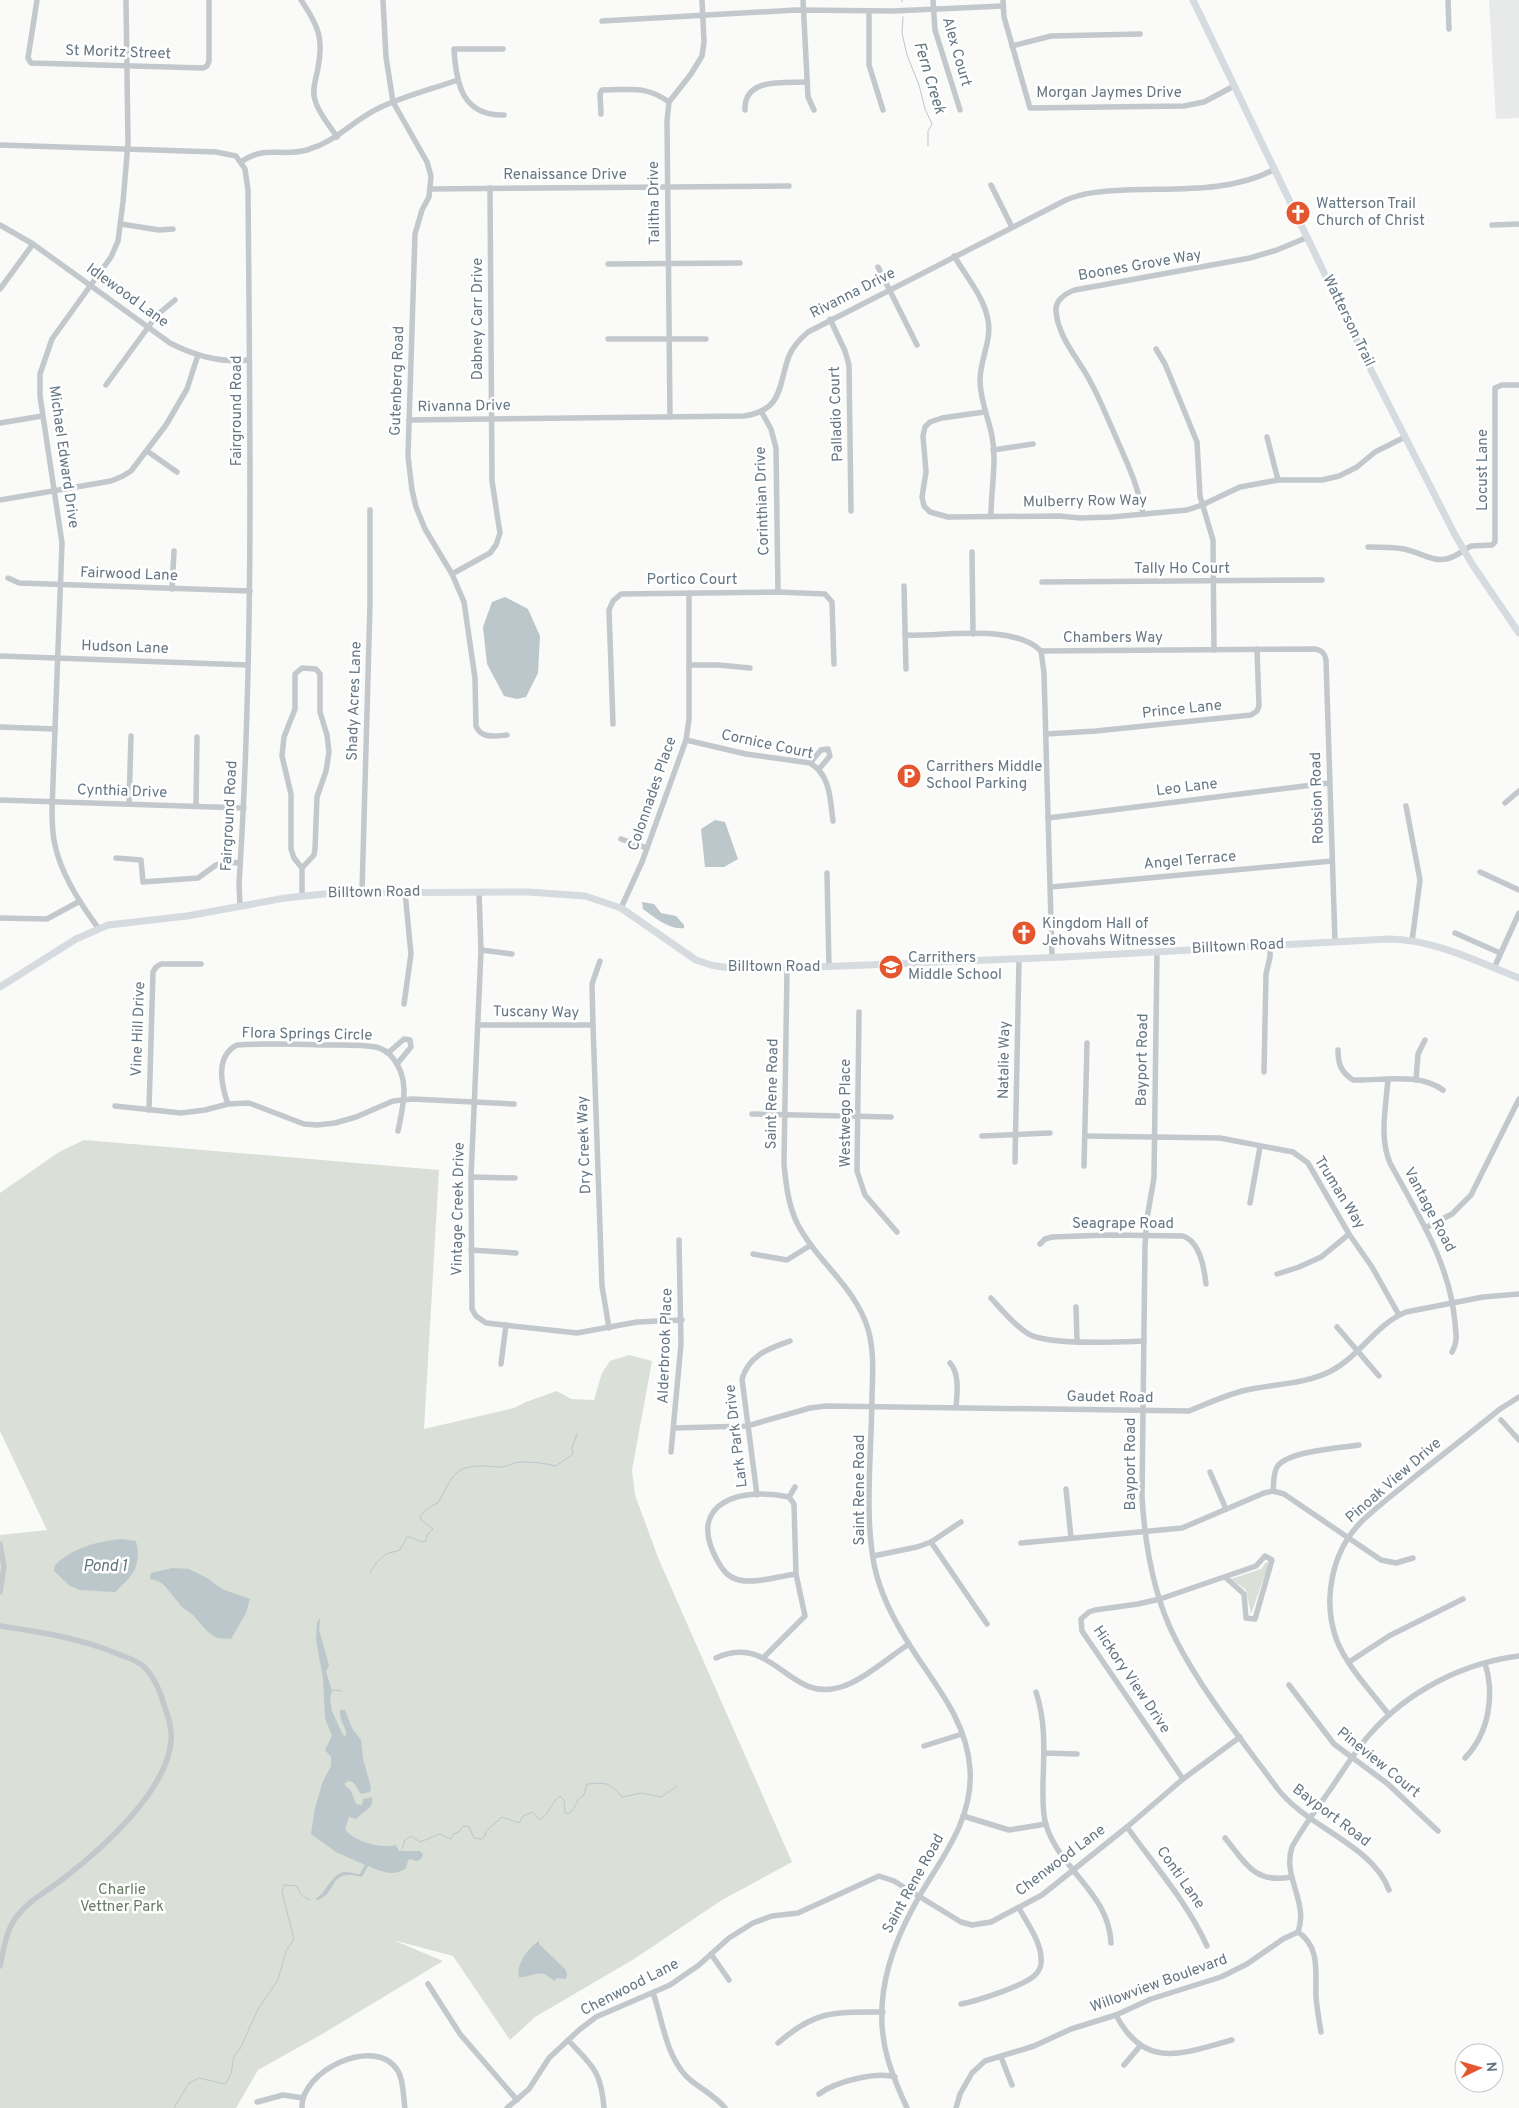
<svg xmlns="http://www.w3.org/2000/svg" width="1519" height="2108" font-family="Overpass,sans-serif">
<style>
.built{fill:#e8e9e9}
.green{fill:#dadfd7}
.water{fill:#bbc7cb}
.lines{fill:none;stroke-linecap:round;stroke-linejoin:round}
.stream{stroke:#bbc7cb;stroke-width:1}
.minor{stroke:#c3c8cc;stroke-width:5.5}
.major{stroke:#d6dbdf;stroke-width:7}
.labels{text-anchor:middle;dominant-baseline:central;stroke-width:5;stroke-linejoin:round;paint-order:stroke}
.street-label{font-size:15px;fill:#657683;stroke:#fff}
.poi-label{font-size:15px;fill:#657683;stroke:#fff;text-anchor:start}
.park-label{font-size:15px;fill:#687a64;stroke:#fff}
.water-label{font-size:16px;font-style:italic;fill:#60757c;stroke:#fff}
</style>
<rect width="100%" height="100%" fill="#fafaf8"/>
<!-- built -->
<path class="built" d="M1489 0H1519V118L1496 119Z"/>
<!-- green -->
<g class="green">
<path d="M84 1140 439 1170 424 1429 514 1408 526 1402 557 1391 571 1399 594 1400 602 1373 610 1361 629 1355 652 1361 632 1470 635 1495 659 1560 792 1862 722 1900 634 1959 535 2017 510 2040 453 1956 393 1940 443 1961 324 2033 258 2070 236 2108H0V1535L47 1530 0 1431V1193L59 1152Z"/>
<path d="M1266 1562 1269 1563 1251 1614 1246 1590 1231 1579 1261 1569Z"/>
</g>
<!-- water -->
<g class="water">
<path d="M505 597 528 609 540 636 538 673 526 697 517 699 504 696 487 664 483 627 492 602Z"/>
<path d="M715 820 725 822 738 859 724 867H705L701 829Z"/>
<path d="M642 902 654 904 661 913 676 916 684 925V928C669 930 654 917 643 909Z"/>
<path d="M121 1539 136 1541C142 1567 133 1575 115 1592L80 1590 70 1586 54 1571 55 1565C74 1547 96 1542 121 1539Z"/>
<path d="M172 1568 189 1569 207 1578 222 1589 250 1599 246 1613 231 1639 217 1638 208 1632 193 1615 182 1607 164 1585 158 1581 150 1579 151 1573Z"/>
<path d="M320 1619 319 1630 329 1665 326 1672 332 1691 330 1699 332 1711 343 1735 346 1736C347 1727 339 1722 340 1710H345L352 1728 361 1740 363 1759 371 1787 370 1792 361 1794 353 1782 348 1781 344 1784 351 1791 356 1804 362 1805 363 1799 372 1797C374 1809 363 1811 356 1819L349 1817 345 1829C353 1842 383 1849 396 1845L399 1851H420L423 1855 421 1859 417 1861 409 1859 405 1869C392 1877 381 1871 368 1866L362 1877C327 1868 339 1892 318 1900L315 1899C327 1893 330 1875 344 1872 349 1872 355 1874 360 1874L365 1865 336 1852 311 1834 315 1808 323 1781 331 1766V1757L325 1750 332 1736 325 1718 323 1678 316 1640 317 1622Z"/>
<path d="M539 1941V1944L566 1970 567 1976 565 1979 557 1978 554 1981C539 1966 533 1978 519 1977 516 1964 528 1948 539 1941Z"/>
</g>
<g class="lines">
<!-- stream -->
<g class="stream">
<path d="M902 0V2"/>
<path d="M903 17 902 33 907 55 919 85 925 109 932 124 928 131V146"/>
<path d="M370 1572 377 1562 386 1554 400 1550 407 1537H410L422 1542 426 1541 427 1535 433 1529 422 1521 420 1516 431 1506 438 1503C443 1494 451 1476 459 1471 472 1463 488 1467 502 1467 509 1466 514 1462 521 1462 533 1462 544 1463 556 1466L573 1454 572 1448 577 1434"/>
<path d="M332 1690 342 1691"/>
<path d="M402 1849 405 1840 411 1836 420 1842 440 1834 451 1839 453 1834 459 1832 463 1826 469 1827 474 1838 481 1839 485 1836 486 1831 502 1817 519 1823 523 1816 533 1812 540 1820C550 1813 550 1804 560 1796L564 1800 565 1813 568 1814C578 1808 573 1801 584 1795L587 1784C608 1783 607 1781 622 1797L642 1793 661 1797 677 1786"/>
<path d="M174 2108 189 2083 199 2078 225 2084C237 2070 228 2058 240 2049L258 2009 278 1980 286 1951 294 1939 282 1892 284 1885 297 1886C299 1894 303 1897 310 1900"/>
</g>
<!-- minor -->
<g class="minor">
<path d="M37 0 28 58 31 63 203 68 207 66 209 61V0"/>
<path d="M301 0C320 28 324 40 317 73 315 82 312 91 315 100 318 113 330 126 337 137"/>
<path d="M383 0 386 57 393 102 427 162 431 176 429 197 422 210 415 234 408 456 412 490 416 507 425 529 452 574 464 602 475 678 476 726C481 739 495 736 507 735"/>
<path d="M803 0 808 97 814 110"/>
<path d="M933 0 935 30 960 110"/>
<path d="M1003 0 1004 17 1030 108 1184 106 1204 102 1234 86"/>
<path d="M1448 0 1449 29"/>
<path d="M869 11V65L883 110"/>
<path d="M602 21 796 10 893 11 1003 6"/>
<path d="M1012 46 1051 36 1140 34"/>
<path d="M503 49H454C456 85 463 116 504 115"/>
<path d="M745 110C744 77 784 83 807 82"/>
<path d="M601 114 600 94 602 90C630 90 645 85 669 102"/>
<path d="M0 145 216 152 236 156 245 169 248 190C250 421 254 653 239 884L240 906"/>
<path d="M241 162C264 145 281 157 307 150 337 141 352 121 379 108 404 96 432 89 458 80"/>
<path d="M991 185 1012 227"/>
<path d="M430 189 789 186"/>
<path d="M121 224 159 230 173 229"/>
<path d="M0 225 33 244 170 343C195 356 222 363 249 360"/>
<path d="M1492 225 1519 224"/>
<path d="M954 256C966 276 984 297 988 320 992 340 980 360 980 380 980 400 988 416 992 436 997 462 991 489 991 516"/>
<path d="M608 264 740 263"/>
<path d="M878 267 917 345"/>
<path d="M0 289 33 244"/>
<path d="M830 319 845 351 849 365 851 511"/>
<path d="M608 339H706"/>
<path d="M1156 349 1165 364 1197 442 1200 496 1213 540 1214 650"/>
<path d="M106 385 157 315 175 300"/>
<path d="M761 411 771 429 776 448 778 592"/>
<path d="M984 412 942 418 930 422 925 427 923 436 926 472 922 497 924 506 930 512 948 517 1059 516 1080 518 1112 517 1187 510 1202 505 1240 487 1278 480H1322L1339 476 1357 467 1375 452 1405 437"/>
<path d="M670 417 667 121 669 102 691 74 702 56 704 42 702 0"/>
<path d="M409 420 744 416C784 410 778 385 789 356 793 346 800 339 808 332L1066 200C1085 192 1105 191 1126 190 1175 188 1231 193 1275 169"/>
<path d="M0 423 42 416"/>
<path d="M1267 437 1278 480"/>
<path d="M993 450 1033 444"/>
<path d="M147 451 177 472"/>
<path d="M0 500 111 481 123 476 131 471 166 425 187 389 198 355"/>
<path d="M1143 514C1138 483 1124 457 1112 428 1105 413 1099 397 1091 383 1079 359 1058 338 1056 311 1055 300 1066 293 1075 290L1250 258 1277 250 1308 237"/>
<path d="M1368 547C1380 547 1393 547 1404 549 1430 555 1439 569 1464 550"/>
<path d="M1464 550 1471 546 1492 545 1495 542V388L1502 385H1519"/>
<path d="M972 552 973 634"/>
<path d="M452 574 490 553 496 545 500 533 492 481 490 188"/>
<path d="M8 578 19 583 250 591"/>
<path d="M1042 582 1322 580"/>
<path d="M904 586 906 669"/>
<path d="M172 589 174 551"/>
<path d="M905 635C943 637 1013 623 1041 651L1315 649C1322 650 1325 653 1326 660L1335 942"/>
<path d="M1041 651 1044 673 1052 957"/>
<path d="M0 656 248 665"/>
<path d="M689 665H718L750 668"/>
<path d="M613 724 609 610 613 601 621 594 778 592 825 594 832 602 834 664"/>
<path d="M0 727 55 729"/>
<path d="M1046 734 1096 731 1251 715 1257 711 1259 706 1257 649"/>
<path d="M686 740 746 754 810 763C831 775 830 800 833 821"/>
<path d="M810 763 821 750 828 749 830 756 819 769"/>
<path d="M0 800 244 808"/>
<path d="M1505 803 1519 791"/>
<path d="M129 804 131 736"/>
<path d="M196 806 197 737"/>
<path d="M1406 806 1420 880 1412 941"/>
<path d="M1048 818 1329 783"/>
<path d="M621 839 647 848"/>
<path d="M116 858 141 860 143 882 198 878 216 865 228 862 240 863"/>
<path d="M302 868 294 858 291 849V794L282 756 284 737 295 709V674L302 668 316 669 320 674V712L327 735 329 752 326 771 317 797 315 849 314 855 302 868V895"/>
<path d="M1480 872 1519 890"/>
<path d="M827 873 829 967"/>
<path d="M1051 887 1332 861"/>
<path d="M362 892 370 604V510"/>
<path d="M479 892 481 950 471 1177 472 1309 476 1316 486 1323 577 1333 637 1322 682 1320"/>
<path d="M621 908 642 862 686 740 689 719V593"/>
<path d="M0 918 47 919 80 901"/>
<path d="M99 929C81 905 61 874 55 845 52 833 52 821 52 809L62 543 40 396V374L52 339 111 257 118 241 123 202 128 143 126 0"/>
<path d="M1455 933 1500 953"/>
<path d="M481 950 512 954"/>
<path d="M1157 952 1154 1178 1147 1218 1145 1246 1142 1497C1145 1546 1153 1596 1176 1640 1203 1693 1242 1740 1277 1788 1306 1827 1373 1845 1389 1890"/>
<path d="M600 961 592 984 593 1025 602 1286 609 1328"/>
<path d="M1494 968 1519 913"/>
<path d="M787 969 784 1164C786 1184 788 1204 797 1223 817 1262 855 1286 868 1329 874 1350 873 1372 872 1394 872 1449 863 1521 876 1573 884 1603 899 1629 916 1655 940 1691 967 1724 970 1769 973 1810 952 1844 931 1877 896 1932 869 1994 888 2060 893 2076 900 2093 907 2108"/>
<path d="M404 1004 411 954 405 892"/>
<path d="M859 1012 857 1171 865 1195 897 1232"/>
<path d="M478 1025H593"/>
<path d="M1338 1050C1338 1064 1341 1072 1353 1080 1381 1081 1419 1072 1443 1090"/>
<path d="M388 1053 404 1039 410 1040 411 1047 397 1064"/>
<path d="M1264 1072 1266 974 1270 957V946"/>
<path d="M1388 1079C1386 1107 1379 1137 1390 1163 1418 1215 1450 1263 1455 1323 1456 1334 1458 1342 1452 1352"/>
<path d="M1416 1080 1418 1054 1425 1040"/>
<path d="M228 1104C221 1085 215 1056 237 1045 265 1043 294 1044 322 1045 340 1045 359 1044 376 1047 383 1049 388 1052 392 1057 411 1079 403 1106 398 1131"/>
<path d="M115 1106 181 1113 205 1110 228 1104 249 1103 304 1124 317 1125 335 1123 356 1117 393 1101 412 1099 514 1104"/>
<path d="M149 1110 153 972 156 967 161 964H201"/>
<path d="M752 1114 891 1117"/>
<path d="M982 1136 1050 1133"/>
<path d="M1085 1136 1220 1138 1293 1152 1308 1163 1349 1234 1372 1267 1399 1315"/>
<path d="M1015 1162 1019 959"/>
<path d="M1084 1166 1087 1043"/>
<path d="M471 1177 515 1178"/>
<path d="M1250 1203 1260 1147"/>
<path d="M1425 1228 1452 1214 1471 1195 1519 1099"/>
<path d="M1040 1244 1045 1239 1052 1237 1108 1235 1183 1236C1200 1242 1204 1267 1206 1284"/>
<path d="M471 1250 516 1253"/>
<path d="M753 1254 787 1260 811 1245"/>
<path d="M1277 1274 1299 1267 1321 1257 1349 1234"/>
<path d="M991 1298C1002 1310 1013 1324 1027 1333 1045 1346 1119 1342 1144 1341"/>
<path d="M1076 1307 1077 1341"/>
<path d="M1337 1327 1379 1376"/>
<path d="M950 1363C960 1374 957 1394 956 1407"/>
<path d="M501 1364 506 1325"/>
<path d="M1501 1420 1519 1440"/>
<path d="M674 1428 747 1426 810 1408 826 1406 1189 1411C1206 1404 1224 1396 1242 1391 1271 1384 1304 1385 1331 1371 1360 1356 1376 1324 1406 1312L1483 1297 1519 1294"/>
<path d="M671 1452 681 1344 679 1240"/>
<path d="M1210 1472 1226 1509"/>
<path d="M1066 1489 1071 1537"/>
<path d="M1273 1491C1274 1483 1273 1474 1277 1467 1287 1451 1340 1448 1359 1445"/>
<path d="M757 1495 742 1379C749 1355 768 1349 790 1341"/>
<path d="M789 1497C743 1487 685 1501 717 1560 722 1569 727 1577 739 1580 756 1584 779 1576 796 1574"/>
<path d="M789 1497 795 1487"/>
<path d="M931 1542 987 1624"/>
<path d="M1021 1543 1182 1528 1264 1493 1273 1491 1284 1494 1381 1560 1396 1563 1413 1558"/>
<path d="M0 1544 4 1567 0 1592"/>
<path d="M873 1556 917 1547 931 1542 961 1522"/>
<path d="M0 1626C40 1632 80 1638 118 1654 127 1658 137 1660 144 1667 155 1677 161 1694 165 1708 169 1718 172 1729 171 1741 167 1791 102 1849 64 1878 48 1891 29 1900 17 1916 6 1930 4 1949 0 1966"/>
<path d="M764 1657 805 1616 796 1574 794 1504 789 1497"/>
<path d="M716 1658C774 1632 788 1704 841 1687 864 1680 889 1657 909 1644"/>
<path d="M1349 1662 1389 1636 1463 1599"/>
<path d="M1289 1685 1334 1744 1388 1784 1438 1831"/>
<path d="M1036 1692C1046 1722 1044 1751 1043 1783 1043 1796 1042 1812 1046 1825 1060 1870 1109 1893 1111 1943"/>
<path d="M1389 1715C1372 1692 1348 1668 1337 1641 1322 1601 1331 1552 1362 1521 1379 1505 1399 1490 1417 1475 1445 1453 1473 1431 1500 1409L1519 1397"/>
<path d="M924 1746 962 1734"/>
<path d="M1044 1753 1077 1754"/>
<path d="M1465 1758C1489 1733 1495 1695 1485 1663"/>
<path d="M1183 1779 1082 1631 1081 1619 1089 1612 1095 1610 1138 1604 1160 1599 1256 1566 1265 1556 1272 1560 1255 1619 1246 1618 1244 1594 1225 1577"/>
<path d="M963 1816 1009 1830 1046 1824"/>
<path d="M1127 1827C1155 1866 1187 1902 1207 1946"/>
<path d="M1225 1838C1246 1863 1254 1884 1291 1877"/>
<path d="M1298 1932C1321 1947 1315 1974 1316 1997 1317 2009 1319 2020 1321 2032"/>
<path d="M711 1954 729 1980"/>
<path d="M428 1984 460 2034 517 2100"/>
<path d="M653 1993C663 2021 665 2053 686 2076 698 2088 714 2094 725 2108"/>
<path d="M961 2004C977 2001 1023 1986 1034 1976 1039 1972 1042 1965 1041 1958 1041 1942 1027 1923 1019 1908"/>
<path d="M1116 2015C1145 2071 1183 2053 1232 2040"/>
<path d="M568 2040C592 2066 601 2070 604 2108"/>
<path d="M778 2043C816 2010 834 2012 883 2012"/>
<path d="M1001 2057 1012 2085"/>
<path d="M1124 2065 1140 2046"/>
<path d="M819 2094C835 2082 876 2071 895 2077"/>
<path d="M257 2102 283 2095 303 2098"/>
<path d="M302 2108C300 2071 376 2034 398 2071 404 2081 403 2096 405 2108"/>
<path d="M507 2108 529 2089 549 2058 579 2030 596 2017 670 1985 699 1965 729 1938 753 1923 772 1916 798 1913 879 1876 894 1881 961 1922 972 1925 991 1922 1042 1895 1127 1827 1183 1779 1240 1737"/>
<path d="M956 2108 960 2094 972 2073 985 2061 1034 2046 1071 2029 1116 2015 1151 1999 1221 1977 1247 1964 1283 1939 1298 1932C1309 1902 1282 1877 1292 1847 1303 1827 1317 1808 1330 1790 1343 1771 1355 1751 1370 1734 1408 1691 1463 1663 1519 1656"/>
</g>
<!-- major -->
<g class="major">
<path d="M1193 0 1368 364 1454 533 1472 564 1519 633"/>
<path d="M0 987 76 939 108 925 187 916 285 898 334 893 528 892 585 896 621 908 696 960 711 965 741 970 1064 957 1389 939C1436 940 1476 961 1519 978"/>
</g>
</g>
<!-- icons -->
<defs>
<symbol id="church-disc" viewBox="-11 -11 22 22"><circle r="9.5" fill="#e4572e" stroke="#fff"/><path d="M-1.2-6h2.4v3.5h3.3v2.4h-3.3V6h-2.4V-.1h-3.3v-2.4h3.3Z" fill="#fff"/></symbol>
<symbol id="parking-disc" viewBox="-11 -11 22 22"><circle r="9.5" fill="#e4572e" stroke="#fff"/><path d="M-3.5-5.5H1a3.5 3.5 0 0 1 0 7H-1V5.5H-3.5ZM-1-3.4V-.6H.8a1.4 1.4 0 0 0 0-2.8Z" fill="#fff"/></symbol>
<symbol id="school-disc" viewBox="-11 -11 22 22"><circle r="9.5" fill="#e4572e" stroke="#fff"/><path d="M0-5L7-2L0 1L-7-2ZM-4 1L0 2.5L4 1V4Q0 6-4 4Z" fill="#fff"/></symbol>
</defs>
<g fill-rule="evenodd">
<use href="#church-disc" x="1284" y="199" width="28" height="28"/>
<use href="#parking-disc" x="895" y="762" width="28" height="28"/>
<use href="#church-disc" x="1010" y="919" width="28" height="28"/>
<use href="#school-disc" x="877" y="953" width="28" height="28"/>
</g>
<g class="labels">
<!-- street labels -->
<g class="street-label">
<text transform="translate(956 52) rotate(74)">Alex Court</text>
<text transform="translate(118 53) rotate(2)">St Moritz Street</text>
<text x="1109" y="93">Morgan Jaymes Drive</text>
<text x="565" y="175">Renaissance Drive</text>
<text transform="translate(655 203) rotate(-91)">Talitha Drive</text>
<text transform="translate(1140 266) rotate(-10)">Boones Grove Way</text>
<text transform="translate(853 294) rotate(-27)">Rivanna Drive</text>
<text transform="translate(127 296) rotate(36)">Idlewood Lane</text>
<text transform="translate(478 319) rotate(-90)">Dabney Carr Drive</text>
<text transform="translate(1348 321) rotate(64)">Watterson Trail</text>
<text transform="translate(398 381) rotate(-88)">Gutenberg Road</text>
<text transform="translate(464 407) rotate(-1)">Rivanna Drive</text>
<text transform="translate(237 411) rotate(-90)">Fairground Road</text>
<text transform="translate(837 414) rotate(-92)">Palladio Court</text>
<text transform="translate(63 457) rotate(82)">Michael Edward Drive</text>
<text transform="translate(1483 470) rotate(-90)">Locust Lane</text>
<text transform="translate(763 501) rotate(-92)">Corinthian Drive</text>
<text transform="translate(1085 502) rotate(-1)">Mulberry Row Way</text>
<text x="1182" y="569">Tally Ho Court</text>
<text transform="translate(129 575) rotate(2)">Fairwood Lane</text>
<text x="692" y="580">Portico Court</text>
<text x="1113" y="638">Chambers Way</text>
<text transform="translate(125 648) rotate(2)">Hudson Lane</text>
<text transform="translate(355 701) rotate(-88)">Shady Acres Lane</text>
<text transform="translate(1182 710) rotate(-6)">Prince Lane</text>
<text transform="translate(767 745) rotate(12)">Cornice Court</text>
<text transform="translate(1187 788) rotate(-7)">Leo Lane</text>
<text transform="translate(122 792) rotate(2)">Cynthia Drive</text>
<text transform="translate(653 794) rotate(-71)">Colonnades Place</text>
<text transform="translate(1318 798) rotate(-92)">Robsion Road</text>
<text transform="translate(230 816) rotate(-87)">Fairground Road</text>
<text transform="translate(1190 861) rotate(-5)">Angel Terrace</text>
<text transform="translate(374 893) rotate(-1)">Billtown Road</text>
<text transform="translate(1238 947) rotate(-3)">Billtown Road</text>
<text x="774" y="967">Billtown Road</text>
<text transform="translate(536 1013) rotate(1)">Tuscany Way</text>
<text transform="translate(139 1029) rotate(-88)">Vine Hill Drive</text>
<text transform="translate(307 1035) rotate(1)">Flora Springs Circle</text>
<text transform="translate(1005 1060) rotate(-89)">Natalie Way</text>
<text transform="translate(1143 1060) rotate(-89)">Bayport Road</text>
<text transform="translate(773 1094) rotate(-89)">Saint Rene Road</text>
<text transform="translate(846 1113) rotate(-90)">Westwego Place</text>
<text transform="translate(585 1145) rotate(-92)">Dry Creek Way</text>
<text transform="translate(1339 1193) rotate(58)">Truman Way</text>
<text transform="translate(459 1209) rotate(-89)">Vintage Creek Drive</text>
<text transform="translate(1429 1210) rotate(62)">Vantage Road</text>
<text x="1123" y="1224">Seagrape Road</text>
<text transform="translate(666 1346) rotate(-88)">Alderbrook Place</text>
<text transform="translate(1110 1398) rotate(1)">Gaudet Road</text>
<text transform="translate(737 1436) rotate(-97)">Lark Park Drive</text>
<text transform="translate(1131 1464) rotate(-90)">Bayport Road</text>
<text transform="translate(1394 1481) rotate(-41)">Pinoak View Drive</text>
<text transform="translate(860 1490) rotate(-90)">Saint Rene Road</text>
<text transform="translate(1131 1680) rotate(56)">Hickory View Drive</text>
<text transform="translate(1378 1763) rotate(39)">Pineview Court</text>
<text transform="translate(1331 1816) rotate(37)">Bayport Road</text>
<text transform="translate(1061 1861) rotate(-37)">Chenwood Lane</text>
<text transform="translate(1180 1878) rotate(55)">Conti Lane</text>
<text transform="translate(914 1884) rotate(-61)">Saint Rene Road</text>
<text transform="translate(1159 1984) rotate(-20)">Willowview Boulevard</text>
<text transform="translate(630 1988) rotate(-27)">Chenwood Lane</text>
</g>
<!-- poi labels -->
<g class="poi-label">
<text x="1316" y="204">Watterson Trail<tspan x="1316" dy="17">Church of Christ</tspan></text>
<text x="926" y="767">Carrithers Middle<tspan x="926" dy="17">School Parking</tspan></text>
<text x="1042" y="924">Kingdom Hall of<tspan x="1042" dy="17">Jehovahs Witnesses</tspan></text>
<text x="908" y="958">Carrithers<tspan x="908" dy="17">Middle School</tspan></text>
</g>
<!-- park labels -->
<g class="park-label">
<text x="122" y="1890">Charlie<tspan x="122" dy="17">Vettner Park</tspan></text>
</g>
<!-- water labels -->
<g class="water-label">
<text transform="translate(929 78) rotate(73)">Fern Creek</text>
<text x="105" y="1567">Pond 1</text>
</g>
</g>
<!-- north arrow -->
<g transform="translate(1479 2068) rotate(85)"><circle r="24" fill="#ffffff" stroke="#c1c8cd"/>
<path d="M0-4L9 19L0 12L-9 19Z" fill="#e4572e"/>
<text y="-8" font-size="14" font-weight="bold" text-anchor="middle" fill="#657683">N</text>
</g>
</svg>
